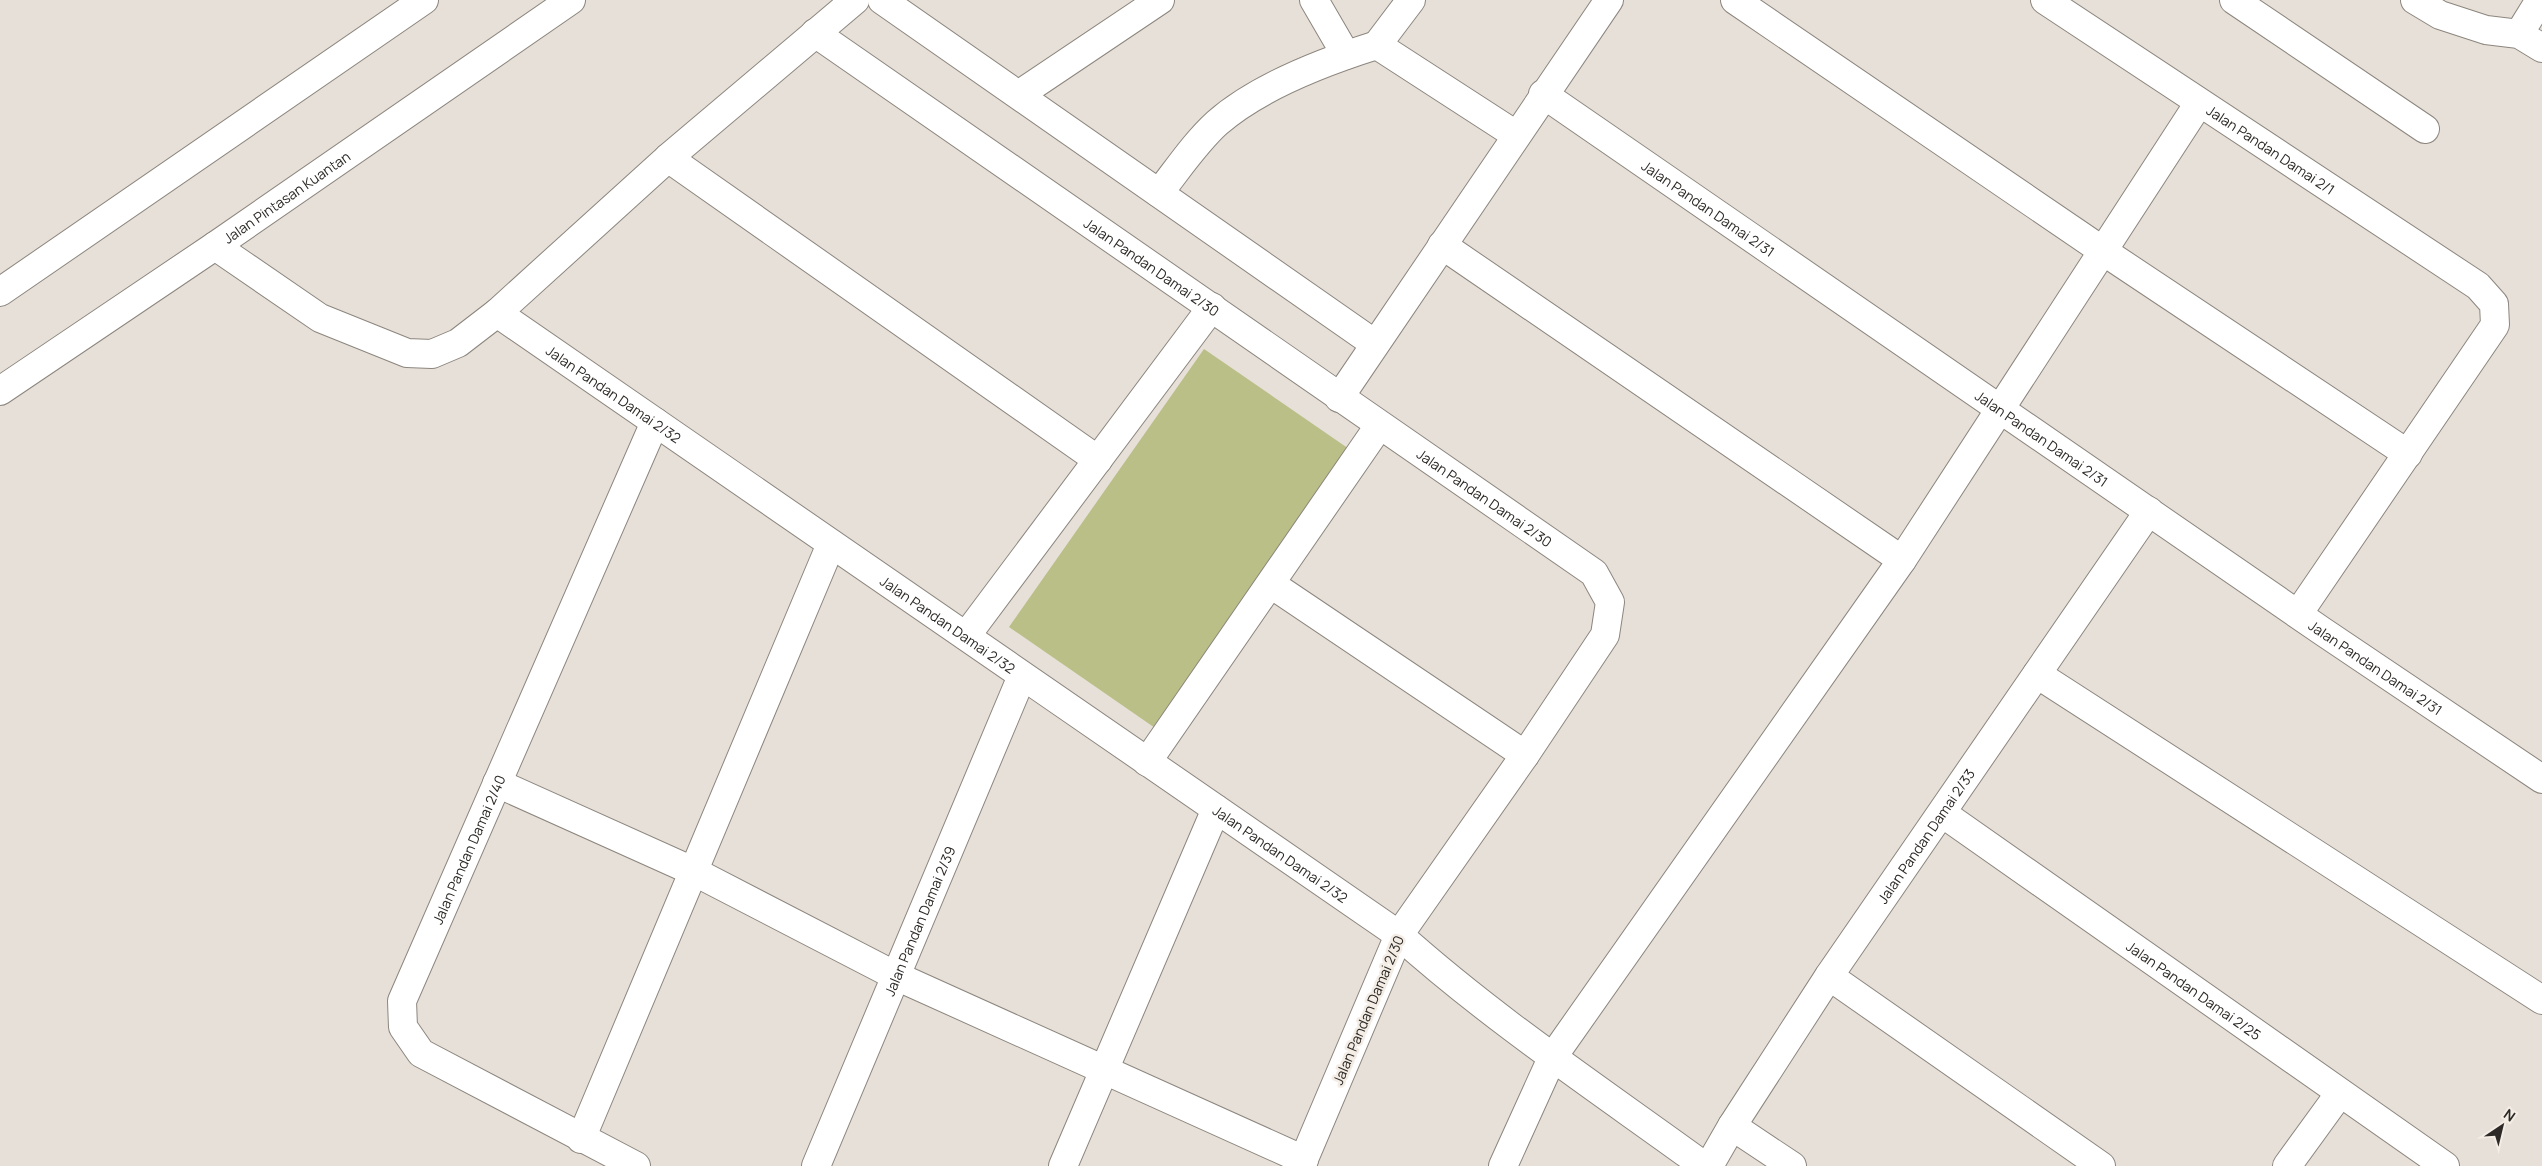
<svg xmlns="http://www.w3.org/2000/svg" width="2542" height="1166" font-family="Manrope,sans-serif">
<style>
.green{fill:#b9bf86}
.lines{fill:none;stroke-linecap:round;stroke-linejoin:round}
.minor-casing{stroke:#8c867e;stroke-width:30}
.highway-casing{stroke:#8c867e;stroke-width:30}
.minor{stroke:#fff;stroke-width:28}
.highway{stroke:#fff;stroke-width:28}
.labels{text-anchor:middle;dominant-baseline:central;stroke-width:5;stroke-linejoin:round;paint-order:stroke}
.street-label{font-size:14px;fill:#2c2926;stroke:#f4ede5}
</style>
<rect width="100%" height="100%" fill="#e7e0d8"/>
<!-- green -->
<path class="green" d="M1204 349 1352 451 1158 730 1009 627Z"/>
<g class="lines">
<defs>
<g id="minor">
<path d="M882 0 1375 344"/>
<path d="M1314 0 1346 55"/>
<path d="M1411 0 1377 45 1516 135"/>
<path d="M1735 0 2103 251 2408 454"/>
<path id="s1" d="M2045 0 2478 286 2494 304 2495 325 2298 614"/>
<path d="M2234 0 2425 129"/>
<path d="M2415 0 2440 15 2486 30 2519 34 2542 48"/>
<path id="s2" d="M815 33 1594 573 1610 602 1605 635 1525 755 1399 935 1301 1166"/>
<path d="M2519 34 2540 0"/>
<path d="M1020 94 1160 0"/>
<path id="s3" d="M1543 94 2322 631 2542 779"/>
<path d="M668 158 1098 460"/>
<path d="M1159 193C1178 169 1195 143 1217 123 1258 87 1326 61 1377 45"/>
<path d="M1442 245 1902 560"/>
<path d="M215 246 320 318 407 353 432 354 458 343 497 313 668 158 855 0"/>
<path id="s4" d="M497 313 1399 935C1494 1020 1601 1091 1704 1166"/>
<path d="M1339 398 1609 0"/>
<path d="M1271 584 1525 755"/>
<path d="M966 636 1212 307"/>
<path d="M2037 674 2542 1000"/>
<path d="M1147 762 1379 426"/>
<path d="M497 783 695 872 896 976 1304 1160"/>
<path id="s5" d="M1942 813 2445 1166"/>
<path d="M1829 976 2101 1166"/>
<path d="M1732 1126 1792 1166"/>
<path d="M581 1139 831 544"/>
<path id="s6" d="M636 1166 421 1053 403 1027 402 1001 655 422"/>
<path id="s7" d="M816 1166 1022 676"/>
<path d="M1063 1166 1216 809"/>
<path d="M1503 1166 1552 1058 1902 560 2199 103"/>
<path id="s8" d="M1709 1166 1732 1126 1829 976 2149 511"/>
<path d="M2287 1166 2340 1093"/>
</g>
<g id="highway">
<path d="M0 292 424 0"/>
<path id="s9" d="M0 391 215 246 571 0"/>
</g>
</defs>
<!-- minor casing -->
<use href="#minor" class="minor-casing"/>
<!-- highway casing -->
<use href="#highway" class="highway-casing"/>
<!-- minor -->
<use href="#minor" class="minor"/>
<!-- highway -->
<use href="#highway" class="highway"/>
</g>
<g class="labels">
<!-- street labels -->
<g class="street-label">
<text stroke="none"><textPath href="#s1" startOffset="271">Jalan Pandan Damai 2/1</textPath></text>
<text stroke="none"><textPath href="#s9" startOffset="346">Jalan Pintasan Kuantan</textPath></text>
<text stroke="none"><textPath href="#s3" startOffset="201">Jalan Pandan Damai 2/31</textPath></text>
<text stroke="none"><textPath href="#s2" startOffset="410">Jalan Pandan Damai 2/30</textPath></text>
<text stroke="none"><textPath href="#s4" startOffset="142">Jalan Pandan Damai 2/32</textPath></text>
<text stroke="none"><textPath href="#s3" startOffset="606">Jalan Pandan Damai 2/31</textPath></text>
<text stroke="none"><textPath href="#s2" startOffset="815">Jalan Pandan Damai 2/30</textPath></text>
<text stroke="none"><textPath href="#s4" startOffset="548">Jalan Pandan Damai 2/32</textPath></text>
<text stroke="none"><textPath href="#s3" startOffset="1011">Jalan Pandan Damai 2/31</textPath></text>
<text stroke="none"><textPath href="#s8" startOffset="395">Jalan Pandan Damai 2/33</textPath></text>
<text stroke="none"><textPath href="#s6" startOffset="466">Jalan Pandan Damai 2/40</textPath></text>
<text stroke="none"><textPath href="#s4" startOffset="952">Jalan Pandan Damai 2/32</textPath></text>
<text stroke="none"><textPath href="#s7" startOffset="266">Jalan Pandan Damai 2/39</textPath></text>
<text stroke="none"><textPath href="#s5" startOffset="308">Jalan Pandan Damai 2/25</textPath></text>
<text transform="translate(1368 1010) rotate(-67)">Jalan Pandan Damai 2/30</text>
</g>
</g>
<!-- north arrow -->
<g transform="translate(2502 1126) rotate(35)" stroke="#f4ede5" stroke-width="4" paint-order="stroke">
<path d="M0-4L9 19L0 12L-9 19Z" fill="#2c2926"/>
<text y="-8" font-size="14" font-weight="bold" text-anchor="middle" fill="#2c2926">N</text>
</g>
</svg>
